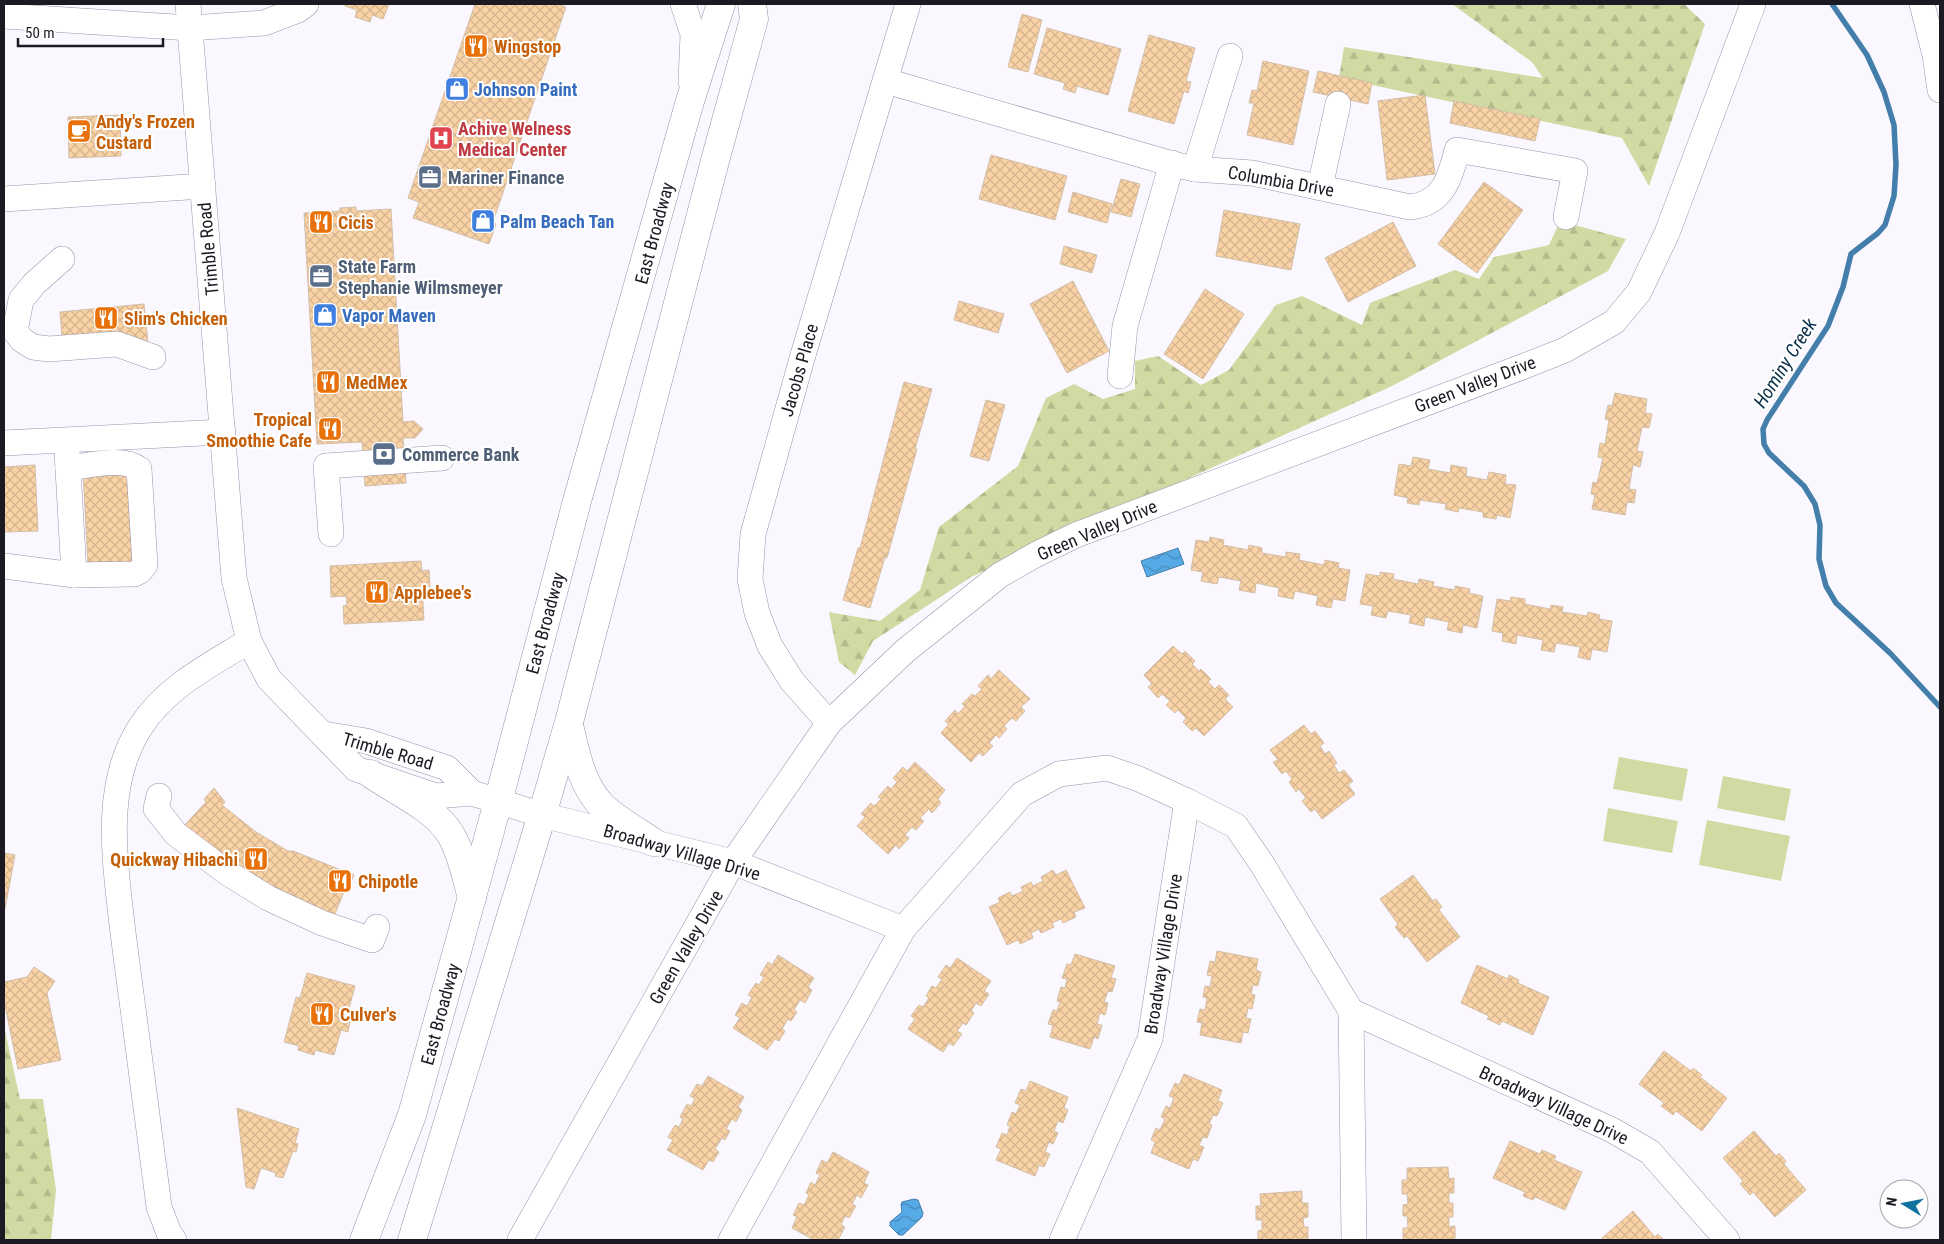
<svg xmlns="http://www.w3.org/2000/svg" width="1944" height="1244" font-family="'Roboto Condensed',sans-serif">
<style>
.forest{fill:url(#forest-firs)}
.pitch{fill:#d1daa2}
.water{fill:url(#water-waves);stroke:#447eab}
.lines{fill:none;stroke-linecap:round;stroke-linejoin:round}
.stream{stroke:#447eab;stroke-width:5.5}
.building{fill:url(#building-cross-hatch);stroke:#d2bfa9}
.minor-casing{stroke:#9892ab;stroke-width:26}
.major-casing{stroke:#9892ab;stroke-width:29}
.minor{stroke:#fff;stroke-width:25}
.major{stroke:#fff;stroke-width:28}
.labels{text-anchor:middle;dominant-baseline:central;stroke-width:4;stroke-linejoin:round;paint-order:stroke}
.food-label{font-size:18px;font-weight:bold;fill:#c56008;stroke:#fff;text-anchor:start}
.shop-label{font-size:18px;font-weight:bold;fill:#366cbe;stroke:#fff;text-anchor:start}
.health-label{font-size:18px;font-weight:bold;fill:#be3a42;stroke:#fff;text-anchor:start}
.service-label{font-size:18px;font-weight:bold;fill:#4e5e75;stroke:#fff;text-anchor:start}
.street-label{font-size:18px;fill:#1b1922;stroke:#fff}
.water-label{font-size:19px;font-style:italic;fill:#0d314a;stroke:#fff}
</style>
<defs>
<pattern id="forest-firs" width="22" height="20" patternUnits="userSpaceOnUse" patternTransform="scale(1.25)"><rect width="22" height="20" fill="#d1daa2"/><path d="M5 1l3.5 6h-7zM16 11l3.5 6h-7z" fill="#b3ba8b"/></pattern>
<pattern id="water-waves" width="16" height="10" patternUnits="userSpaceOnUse" patternTransform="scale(1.25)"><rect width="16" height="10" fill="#56aae6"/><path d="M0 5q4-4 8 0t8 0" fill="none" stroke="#468aba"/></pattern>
<pattern id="building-cross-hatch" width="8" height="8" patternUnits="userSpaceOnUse" patternTransform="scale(1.25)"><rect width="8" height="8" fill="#f9d2a6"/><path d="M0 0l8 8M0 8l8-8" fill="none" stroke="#d5b48f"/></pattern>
</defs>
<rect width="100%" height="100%" fill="#faf8fe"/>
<!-- forest -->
<g class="forest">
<path d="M1452 4H1684L1705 24 1649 186 1622 138 1339 78 1344 47 1543 78 1532 62Z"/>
<path d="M1560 221 1626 239 1608 271 1392 386 971 577 873 641 855 675 839 662 829 612 880 621 920 590 939 527 1018 466 1046 398 1074 384 1103 399 1135 389V361L1158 356 1201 385 1229 370 1276 305 1302 296 1362 325 1370 303 1455 270 1479 279 1494 257 1549 245Z"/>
<path d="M4 1026 20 1099H43L56 1190 51 1240H4Z"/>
</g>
<!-- pitch -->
<g class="pitch">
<path d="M1619 757 1688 769 1682 801 1613 789Z"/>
<path d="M1723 776 1791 789 1785 821 1717 808Z"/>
<path d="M1608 808 1678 821 1672 853 1603 841Z"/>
<path d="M1707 820 1790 836 1781 881 1699 865Z"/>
</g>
<!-- water -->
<g class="water">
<path d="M1178 548 1184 564 1147 577 1141 561Z"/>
<path d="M914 1199 918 1200 923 1213 922 1217 903 1235H899L890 1226V1222L902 1212 901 1205 902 1202Z"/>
</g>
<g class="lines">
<!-- stream -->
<path class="stream" d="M1832 4 1867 55 1884 92 1894 125 1896 165 1894 196 1885 225 1878 233 1851 254 1843 287 1828 326 1767 420 1763 429 1764 444 1769 453 1804 486 1815 504 1820 525 1819 559 1826 586 1836 603 1890 653 1940 707"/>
</g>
<!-- building -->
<g class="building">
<path d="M346 4H389L383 19 372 15 370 22 355 17 357 10 345 6Z"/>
<path d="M475 4H557L566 7 493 222 496 224 489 244 413 218 419 202 408 198Z"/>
<path d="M1022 14 1042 20 1028 72 1008 67Z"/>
<path d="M1047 28 1121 49 1108 95 1077 86 1075 93 1063 89 1065 83 1034 74Z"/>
<path d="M1149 35 1195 48 1186 81 1191 82 1188 93 1184 91 1174 124 1128 111Z"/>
<path d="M1263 61 1309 71 1293 145 1247 135 1254 103H1249L1252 90 1257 91Z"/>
<path d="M1318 71 1372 83 1368 104 1313 92Z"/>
<path d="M1425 95 1435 174 1387 180 1378 101Z"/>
<path d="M1454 101 1540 119 1535 141 1450 123Z"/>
<path d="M120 115 121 156 69 158 68 117Z"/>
<path d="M991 155 1067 176 1055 220 979 199Z"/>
<path d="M1121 179 1140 184 1131 217 1111 212Z"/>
<path d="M1484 182 1523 210 1477 273 1438 244Z"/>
<path d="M1073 192 1112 204 1107 223 1068 212Z"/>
<path d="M356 207V211L391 209 403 422 414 421 423 429 415 438H403L406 483 365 486 362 442 317 444 304 213 340 211V208Z"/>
<path d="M1224 210 1300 224 1291 270 1216 256Z"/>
<path d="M1393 222 1416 266 1348 302 1325 258Z"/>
<path d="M1064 246 1097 255 1092 273 1060 264Z"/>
<path d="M1073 281 1109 351 1067 373 1030 304Z"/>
<path d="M1205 289 1244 314 1203 379 1164 354Z"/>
<path d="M959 301 1004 314 998 333 954 320Z"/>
<path d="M144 304 148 343 63 351 60 312Z"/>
<path d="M904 382 932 389 915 449H917L887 558 885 557 870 608 843 600 858 548H860Z"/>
<path d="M1615 393 1647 399 1645 413 1652 414 1649 428 1642 427 1637 451 1643 452 1640 467 1633 465 1629 489 1636 490 1634 503 1627 502 1625 515 1592 509 1595 495 1591 494 1593 482 1597 483 1603 458 1598 457 1600 443 1605 444 1609 420 1605 419 1608 405 1612 406Z"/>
<path d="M986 400 1005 405 989 461 970 456Z"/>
<path d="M1413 457 1430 460 1428 469 1450 473 1451 465 1467 468 1466 476 1487 480 1489 472 1506 475 1505 484 1516 485 1510 518 1497 515 1496 519 1483 517V512L1459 508 1458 512 1445 509 1446 504 1420 500 1419 505 1407 503 1408 498 1394 495 1399 464 1411 466Z"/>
<path d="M35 465 38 531 4 532V467Z"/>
<path d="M128 468 132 564 88 566 83 470Z"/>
<path d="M1210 537 1224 540 1223 545 1248 550 1249 545 1262 548V553L1286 557V552L1300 554 1299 560 1324 565 1325 560 1339 563 1338 568 1350 570 1345 601 1333 599 1331 608 1316 605 1318 596 1295 591 1293 599 1278 596 1279 588 1256 583 1255 593 1239 590 1241 581 1219 577 1217 584 1201 581 1203 572 1191 570 1196 540 1209 542Z"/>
<path d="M421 561 422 571 429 570 430 587H422L424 620 344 624 343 606 347 605 346 596 331 597 330 566Z"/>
<path d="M1380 572 1394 574 1393 579 1418 584 1419 579 1434 582 1433 586 1455 590V586L1470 589 1469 593 1483 596 1477 628 1463 625 1462 633 1447 630 1449 622 1425 617 1424 626 1409 623 1411 615 1388 611 1386 618 1371 615 1373 606 1360 604 1366 574 1380 576Z"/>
<path d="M1511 597 1525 599V604L1550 609 1551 605 1563 607 1562 612 1587 616 1588 612 1600 615 1599 619 1612 621 1607 652 1592 649 1590 660 1578 657 1580 647 1556 643 1554 652 1541 650 1543 640 1517 635 1516 644 1502 641 1503 633 1492 631 1497 599 1510 601Z"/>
<path d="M1173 646 1182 654 1185 651 1195 661 1192 664 1199 671 1201 669 1211 679 1208 682 1215 689 1219 685 1229 695 1225 699 1233 707 1204 736 1196 728 1192 731 1183 722 1186 718 1178 710 1175 713 1166 705 1170 701 1162 694 1158 698 1148 687 1152 684 1144 675Z"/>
<path d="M999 670 1030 699 1021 707 1025 711 1016 721 1012 718 1004 726 1007 729 999 738 996 735 989 743 993 746 983 756 979 753 971 762 941 733 949 724 945 721 955 710 958 714 965 706 962 704 972 694 975 696 982 689 978 686 988 675 991 679Z"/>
<path d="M1304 725 1311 734 1315 731 1324 743 1320 746 1325 754 1329 751 1337 763 1334 765 1339 773 1344 770 1353 781 1348 785 1355 794 1322 819 1315 809 1311 812 1302 801 1306 798 1299 789 1296 792 1289 782 1292 779 1286 771 1282 774 1273 762 1278 760 1270 750Z"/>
<path d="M915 762 945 790 938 799 941 803 932 813 929 809 920 818 924 821 916 830 912 827 905 835 909 838 899 849 896 845 888 854 857 826 865 817 861 814 871 803 874 806 881 799 878 797 888 786 891 789 897 782 893 778 903 767 907 771Z"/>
<path d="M214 788 225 802 222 805 256 832 288 851H293L354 875 348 888 345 889 333 919 242 873 183 827 206 802 204 799Z"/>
<path d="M4 853 15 855 5 909H4Z"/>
<path d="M1053 870 1056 875 1066 870 1085 908 1074 912 1076 917 1063 923 1061 919 1052 923 1054 927 1041 933 1039 929 1031 933 1033 938 1020 944 1018 940 1007 945 989 907 1000 902 998 898 1010 892 1012 896 1023 891 1021 887 1031 882 1033 886 1043 881 1041 877Z"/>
<path d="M1413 875 1433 901 1436 899 1442 907 1439 910 1460 937 1427 962 1407 936 1404 938 1395 927 1398 924 1380 899Z"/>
<path d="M1217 951 1258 959 1256 970 1261 972 1258 986 1253 985 1251 994 1255 995 1252 1009 1248 1008 1246 1018 1251 1019 1248 1033 1243 1032 1241 1043 1200 1035 1202 1023 1197 1022 1200 1009 1205 1010 1207 998 1203 997 1205 986 1210 987 1212 976 1207 975 1210 961 1215 962Z"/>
<path d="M1075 954 1115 966 1111 978 1116 979 1112 992 1108 991 1104 1002 1108 1003 1105 1015 1100 1013 1097 1024 1102 1025 1098 1039 1094 1037 1090 1049 1050 1037 1053 1025 1048 1024 1053 1010 1057 1011 1060 1002 1057 1001 1061 987 1065 988 1067 979 1062 978 1067 964 1071 965Z"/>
<path d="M778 955 814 978 808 987 812 990 805 1003 800 1000 794 1010 797 1012 791 1021 788 1019 782 1029 785 1031 779 1041 775 1039 767 1050 733 1028 740 1018 735 1015 742 1003 747 1006 752 997 748 995 756 983 759 985 764 977 760 975 768 962 772 965Z"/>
<path d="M957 958 991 981 984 991 989 994 981 1006 976 1003 971 1011 974 1013 966 1025 963 1023 957 1031 962 1034 953 1046 949 1043 943 1052 908 1029 915 1019 911 1016 919 1005 923 1007 929 998 926 996 932 986 936 988 942 979 938 977 946 965 950 968Z"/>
<path d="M1477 965 1508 979 1509 975 1519 980 1518 983 1549 997 1533 1035 1502 1021 1500 1025 1487 1019 1489 1016 1461 1003Z"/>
<path d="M34 967 55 981 47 993 61 1060 18 1069 4 1001V982L27 977Z"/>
<path d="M307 973 355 986 347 1016 351 1017 348 1032 341 1030 334 1055 315 1050 314 1055 298 1050 299 1046 284 1042 296 997 300 998Z"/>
<path d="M1664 1051 1691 1071 1693 1068 1702 1075 1700 1077 1727 1098 1702 1131 1676 1111 1673 1115 1661 1106 1664 1103 1639 1084Z"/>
<path d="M1184 1074 1222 1090 1218 1101 1223 1103 1217 1116 1213 1115 1209 1124 1212 1125 1207 1138 1203 1137 1199 1145 1204 1147 1198 1161 1193 1159 1189 1169 1151 1153 1155 1142 1151 1140 1156 1128 1160 1130 1165 1119 1161 1117 1166 1106 1170 1108 1174 1098 1169 1096 1175 1083 1179 1085Z"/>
<path d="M708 1076 744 1097 738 1107 742 1110 736 1122 732 1119 726 1129 730 1131 725 1140 722 1138 715 1149 719 1152 713 1162 709 1160 703 1170 667 1150 673 1140 668 1137 675 1125 679 1127 683 1119 680 1117 687 1104 691 1106 695 1099 690 1096 697 1084 702 1086Z"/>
<path d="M1030 1081 1068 1097 1064 1108 1068 1110 1063 1123 1058 1121 1054 1131 1058 1133 1053 1144 1049 1142 1045 1152 1050 1154 1044 1167 1039 1165 1035 1176 996 1160 1001 1149 996 1147 1002 1133 1007 1135 1010 1126 1007 1125 1012 1112 1016 1114 1020 1105 1015 1103 1021 1089 1026 1091Z"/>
<path d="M237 1108 299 1129 295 1143 298 1144 296 1152 293 1151 283 1178 275 1176 276 1173 261 1168 254 1189 246 1187Z"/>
<path d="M1754 1131 1776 1156 1779 1153 1786 1161 1784 1164 1806 1190 1775 1217 1753 1192 1750 1195 1740 1184 1743 1181 1723 1158Z"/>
<path d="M1510 1141 1540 1154 1542 1150 1556 1156 1554 1160 1582 1172 1565 1210 1535 1197 1533 1200 1523 1196 1525 1192 1493 1178Z"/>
<path d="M833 1152 869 1172 864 1183 868 1185 861 1198 857 1195 852 1204 856 1206 849 1218 845 1216 841 1225 845 1227 838 1240 833 1238 832 1240H814L792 1228 797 1217 793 1215 799 1203 804 1205 809 1195 806 1193 811 1182 815 1185 820 1175 816 1173 822 1160 827 1163Z"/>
<path d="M1448 1167 1449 1179 1454 1178V1193H1449V1203H1453V1217H1449V1227L1455 1226V1240H1403V1228H1408L1407 1216H1403V1205L1408 1204 1407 1194H1402V1180H1407V1168Z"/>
<path d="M1302 1191V1203H1308V1217L1303 1218 1304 1227H1308V1240H1258V1231L1262 1230V1220H1256V1206H1261L1260 1194Z"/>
<path d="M1633 1211 1655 1237 1658 1234 1664 1240H1604L1602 1238Z"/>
</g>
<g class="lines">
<defs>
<g id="minor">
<path d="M188 4 234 578 249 641 269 679 356 769 436 796 472 793 542 815 733 862 903 929"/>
<path d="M683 4 693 34 691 82"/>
<path d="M1922 4 1935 55 1940 90"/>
<path d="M4 16 190 28 264 23 298 10 306 4"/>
<path d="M886 81 1176 165 1195 169 1252 173 1410 207C1443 204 1450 178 1457 150L1575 171 1566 217"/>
<path d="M1195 169 1230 56"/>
<path d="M1320 187 1338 104"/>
<path d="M4 199 203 186"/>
<path d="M62 259 34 284 21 300 15 331 22 340 33 347 49 349 117 344 153 357"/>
<path d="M1120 376 1125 326 1172 163"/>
<path d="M4 443 223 432"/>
<path d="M68 468C88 466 123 456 139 469L145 565 140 571 134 574 74 575"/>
<path d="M331 534 326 466 442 458"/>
<path d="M4 566 74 575 67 451"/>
<path d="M829 723 792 681 770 646 757 613 750 579 753 534 803 355 908 4"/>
<path d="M324 734 366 741 447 768 472 793"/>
<path d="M159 796 156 809 176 834 226 872 268 898 322 923 372 940 377 927"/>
<path d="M1351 1011 1612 1130 1650 1152 1727 1240"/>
<path d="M174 1240 169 1233 159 1207C151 1143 142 1079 134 1016 129 979 124 943 120 907 113 847 106 779 141 726 166 687 210 665 249 641"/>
<path d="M520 1240 733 862 829 723 905 651 1000 575 1037 554 1076 535 1522 367 1565 350 1614 322 1639 292 1667 233 1753 4"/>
<path d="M731 1240 903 929 1022 794 1059 774 1107 768 1139 779 1187 801 1236 826 1262 864 1351 1011 1354 1240"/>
<path d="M1062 1240 1150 1039 1187 801"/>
</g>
<g id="major">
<path d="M569 725C576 754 581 784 602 806 614 818 638 832 653 842"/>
<path d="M371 774C396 791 436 809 451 835 462 854 466 877 472 898"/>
<path d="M364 1240 412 1115 498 802 577 501 690 101 721 4"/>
<path d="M412 1240 542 815 569 722 716 157 754 19 752 4"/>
</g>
</defs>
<!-- minor casing -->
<use href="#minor" class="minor-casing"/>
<!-- major casing -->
<use href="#major" class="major-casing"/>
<!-- minor -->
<use href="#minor" class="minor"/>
<!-- major -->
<use href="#major" class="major"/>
</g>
<!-- icons -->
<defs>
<symbol id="restaurant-square" viewBox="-11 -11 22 22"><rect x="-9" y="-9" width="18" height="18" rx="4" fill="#e8710a" stroke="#fff"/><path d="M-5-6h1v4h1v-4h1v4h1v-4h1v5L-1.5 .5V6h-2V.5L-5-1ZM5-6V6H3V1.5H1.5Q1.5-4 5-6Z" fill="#fff"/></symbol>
<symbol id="shop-square" viewBox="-11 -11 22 22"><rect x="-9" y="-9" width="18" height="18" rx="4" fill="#3f7fe0" stroke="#fff"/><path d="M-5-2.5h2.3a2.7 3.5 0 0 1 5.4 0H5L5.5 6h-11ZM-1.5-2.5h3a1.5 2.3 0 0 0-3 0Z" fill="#fff"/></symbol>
<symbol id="cafe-square" viewBox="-11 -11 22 22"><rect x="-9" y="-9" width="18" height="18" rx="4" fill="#e8710a" stroke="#fff"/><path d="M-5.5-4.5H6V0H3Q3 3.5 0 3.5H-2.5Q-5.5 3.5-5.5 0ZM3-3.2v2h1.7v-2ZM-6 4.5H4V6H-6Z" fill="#fff"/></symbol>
<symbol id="hospital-square" viewBox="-11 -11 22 22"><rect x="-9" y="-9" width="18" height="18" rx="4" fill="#e0444e" stroke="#fff"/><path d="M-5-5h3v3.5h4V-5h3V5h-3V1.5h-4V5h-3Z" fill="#fff"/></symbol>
<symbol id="office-square" viewBox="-11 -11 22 22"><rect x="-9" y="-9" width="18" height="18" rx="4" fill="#5c6f8a" stroke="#fff"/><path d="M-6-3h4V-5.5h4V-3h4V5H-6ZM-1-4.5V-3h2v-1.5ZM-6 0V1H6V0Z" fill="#fff"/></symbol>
<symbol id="bank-square" viewBox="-11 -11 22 22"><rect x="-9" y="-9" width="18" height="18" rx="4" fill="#5c6f8a" stroke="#fff"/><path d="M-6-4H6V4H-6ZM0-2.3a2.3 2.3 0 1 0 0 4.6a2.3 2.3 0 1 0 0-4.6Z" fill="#fff"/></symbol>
</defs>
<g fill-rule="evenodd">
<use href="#restaurant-square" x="462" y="32" width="28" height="28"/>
<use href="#shop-square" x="443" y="75" width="28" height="28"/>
<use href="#cafe-square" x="65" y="117" width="28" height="28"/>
<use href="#hospital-square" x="427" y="124" width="28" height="28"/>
<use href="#office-square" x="416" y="163" width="28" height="28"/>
<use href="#shop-square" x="469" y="207" width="28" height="28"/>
<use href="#restaurant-square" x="307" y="208" width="28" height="28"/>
<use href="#office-square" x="307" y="262" width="28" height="28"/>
<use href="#shop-square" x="311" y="301" width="28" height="28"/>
<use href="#restaurant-square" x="92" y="304" width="28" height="28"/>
<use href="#restaurant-square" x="314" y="368" width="28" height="28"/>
<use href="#restaurant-square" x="316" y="415" width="28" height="28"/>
<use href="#bank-square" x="370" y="440" width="28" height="28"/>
<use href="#restaurant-square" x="363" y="578" width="28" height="28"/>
<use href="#restaurant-square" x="242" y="845" width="28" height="28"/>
<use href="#restaurant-square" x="326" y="867" width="28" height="28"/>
<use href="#restaurant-square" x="308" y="1000" width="28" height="28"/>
</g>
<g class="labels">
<!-- food labels -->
<g class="food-label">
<text x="494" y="46">Wingstop</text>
<text x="96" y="121">Andy's Frozen<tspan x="96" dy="21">Custard</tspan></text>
<text x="338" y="222">Cicis</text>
<text x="124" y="318">Slim's Chicken</text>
<text x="346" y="382">MedMex</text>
<text x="312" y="419" text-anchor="end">Tropical<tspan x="312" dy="21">Smoothie Cafe</tspan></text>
<text x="394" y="592">Applebee's</text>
<text x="238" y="859" text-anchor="end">Quickway Hibachi</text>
<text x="358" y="881">Chipotle</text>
<text x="340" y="1014">Culver's</text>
</g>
<!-- shop labels -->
<g class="shop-label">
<text x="474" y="89">Johnson Paint</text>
<text x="500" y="221">Palm Beach Tan</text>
<text x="342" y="315">Vapor Maven</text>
</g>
<!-- health labels -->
<g class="health-label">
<text x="458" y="128">Achive Welness<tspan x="458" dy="21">Medical Center</tspan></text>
</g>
<!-- service labels -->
<g class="service-label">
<text x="448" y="177">Mariner Finance</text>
<text x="338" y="266">State Farm<tspan x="338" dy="21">Stephanie Wilmsmeyer</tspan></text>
<text x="402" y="454">Commerce Bank</text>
</g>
<!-- street labels -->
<g class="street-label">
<text transform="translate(1281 181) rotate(10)">Columbia Drive</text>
<text transform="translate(654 233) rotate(-75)">East Broadway</text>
<text transform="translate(208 249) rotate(-95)">Trimble Road</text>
<text transform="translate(799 370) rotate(-74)">Jacobs Place</text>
<text transform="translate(1475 384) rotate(-21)">Green Valley Drive</text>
<text transform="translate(1097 530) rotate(-23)">Green Valley Drive</text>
<text transform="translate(545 623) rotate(-75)">East Broadway</text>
<text transform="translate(388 751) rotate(16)">Trimble Road</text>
<text transform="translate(682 852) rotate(16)">Broadway Village Drive</text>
<text transform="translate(686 947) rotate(-60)">Green Valley Drive</text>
<text transform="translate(1163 954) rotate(-81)">Broadway Village Drive</text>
<text transform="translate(440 1014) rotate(-75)">East Broadway</text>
<text transform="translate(1554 1105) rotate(25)">Broadway Village Drive</text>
</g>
<!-- water labels -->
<g class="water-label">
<text transform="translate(1785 363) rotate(-58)">Hominy Creek</text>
</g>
</g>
<!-- border -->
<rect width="1944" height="1244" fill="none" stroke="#1b1922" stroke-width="10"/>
<!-- north arrow -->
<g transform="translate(1904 1204) rotate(280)"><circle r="24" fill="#ffffff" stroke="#a4a3a7"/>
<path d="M0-4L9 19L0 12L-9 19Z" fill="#11719f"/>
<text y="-8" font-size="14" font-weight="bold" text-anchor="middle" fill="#1b1922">N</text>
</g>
<!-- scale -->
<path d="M18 38v8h145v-8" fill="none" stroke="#1b1922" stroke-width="2.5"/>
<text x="25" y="38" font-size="15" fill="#1b1922" stroke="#ffffff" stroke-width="4" paint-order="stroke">50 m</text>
</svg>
